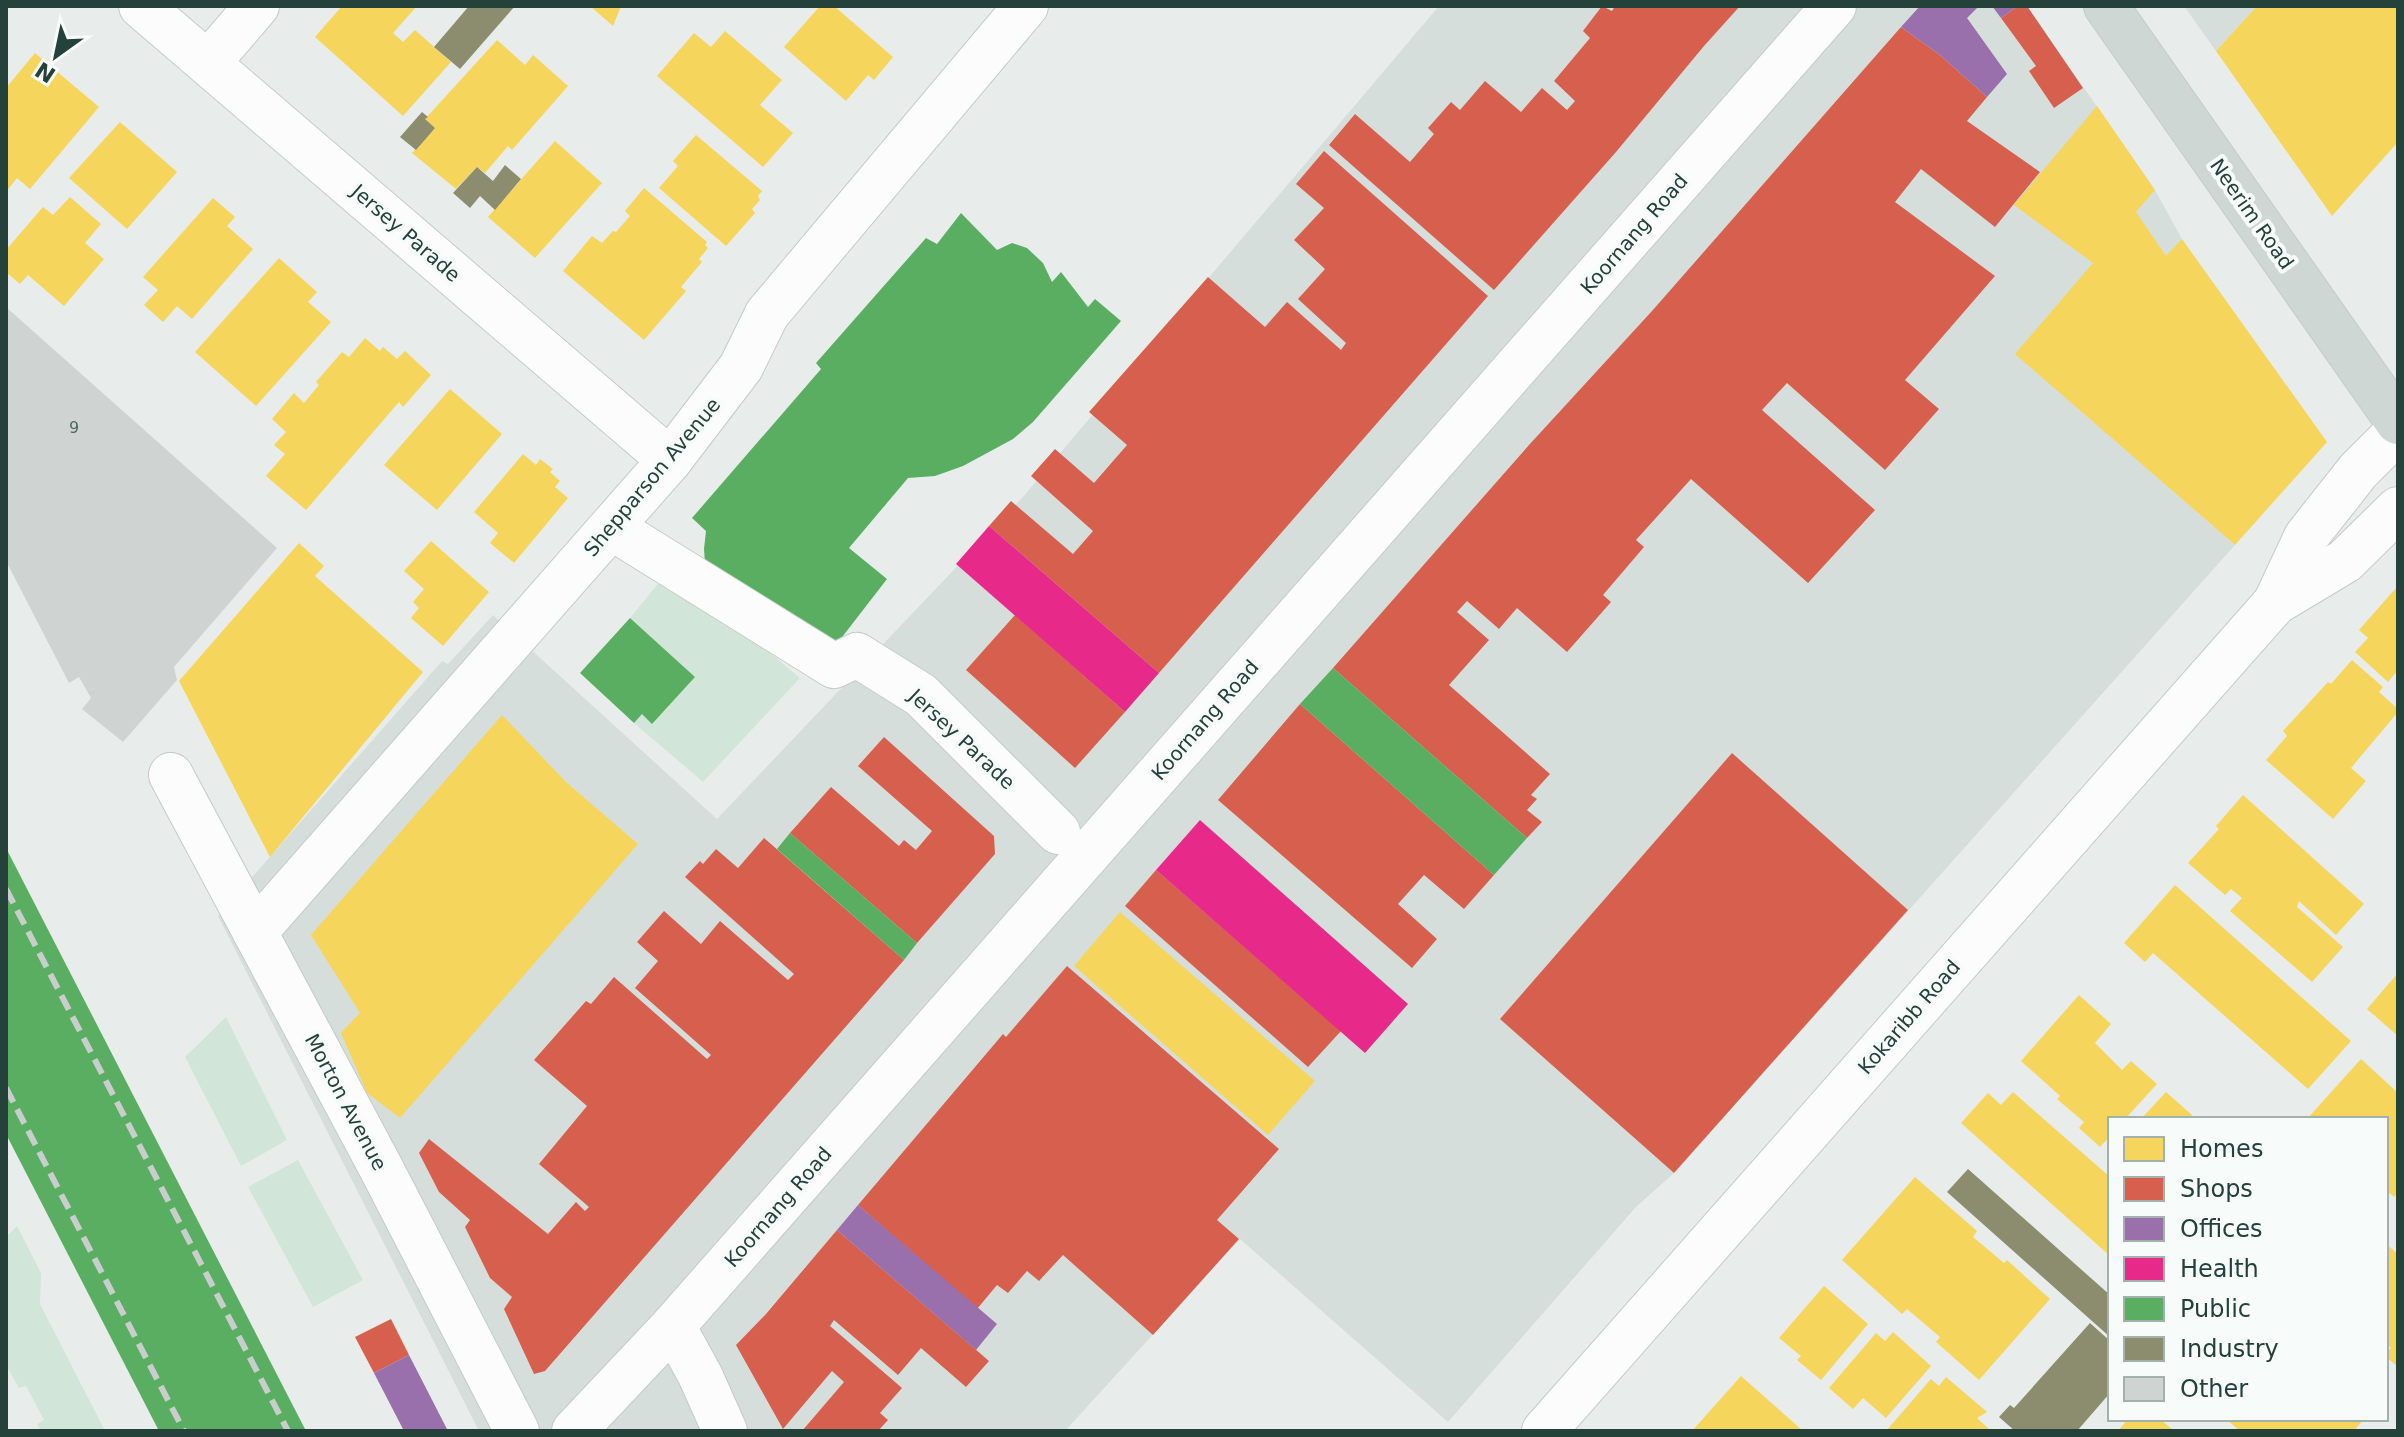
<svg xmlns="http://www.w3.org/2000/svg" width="2404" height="1437" font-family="'DejaVu Sans',sans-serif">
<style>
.built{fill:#d6dedb}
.green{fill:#d1e6d8}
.homes{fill:#f6d55c}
.shops{fill:#d6604d}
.offices{fill:#9970ab}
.health{fill:#e7298a}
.public{fill:#5aae61}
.industry{fill:#8c8c6e}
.building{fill:#cfd4d2}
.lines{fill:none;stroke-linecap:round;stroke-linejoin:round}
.minor-casing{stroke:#c5cac8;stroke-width:46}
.major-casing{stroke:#c3ccc9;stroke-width:46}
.minor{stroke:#fcfcfc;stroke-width:44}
.major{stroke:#cfd7d5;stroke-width:44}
.rail{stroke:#c9cdcc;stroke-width:6;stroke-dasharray:16 8;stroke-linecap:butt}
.labels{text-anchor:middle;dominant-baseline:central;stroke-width:8;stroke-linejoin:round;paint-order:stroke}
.number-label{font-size:16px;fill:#506761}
.street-label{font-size:20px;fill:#24423a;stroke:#f7fbf9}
</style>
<rect width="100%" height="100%" fill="#e8edeb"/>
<!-- built -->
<g class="built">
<path d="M1439 6H2027L2155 190 2182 239 2052 385 2235 545 1674 1173 1636 1207 1448 1422 1240 1239 1065 1431H479L218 916 442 661 448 664 493 615 717 819 1022 498Z"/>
<path d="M2184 6H2257L2216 51Z"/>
</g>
<!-- green -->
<g class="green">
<path d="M670 569 800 678 703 782 634 723 642 714 652 723 695 677 630 618Z"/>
<path d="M226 1017 287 1140 241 1166 185 1057Z"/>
<path d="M298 1160 363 1280 313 1307 248 1187Z"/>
<path d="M17 1226 41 1273 40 1304 105 1431H41L37 1424 44 1420 26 1386 19 1388 6 1365V1237Z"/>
</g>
<!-- homes -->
<g class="homes">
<path d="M342 6H417L393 33 403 42 415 30 451 62 403 116 315 37Z"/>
<path d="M590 6H621L613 26Z"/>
<path d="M820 6H834L893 57 874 80 868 75 846 101 784 47Z"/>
<path d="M2257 6H2398V142L2332 216 2216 51Z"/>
<path d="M725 31 782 80 760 105 793 133 763 167 657 76 694 33 711 47Z"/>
<path d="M497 40 525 65 533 55 568 86 512 150 508 146 485 173 477 167 456 189 412 153 435 128 425 119Z"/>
<path d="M35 53 99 107 30 189 17 178 6 192V88Z"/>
<path d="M2097 106 2155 190 2136 212 2166 256 2182 239 2327 442 2235 545 2015 354 2093 263 2014 205Z"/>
<path d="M120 122 177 172 127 229 69 178Z"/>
<path d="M696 135 762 191 758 196 760 200 752 209 755 213 726 246 659 188 678 166 673 161Z"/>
<path d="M555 141 602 183 535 258 488 217Z"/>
<path d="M644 188 707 242 705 245 708 248 699 259 702 262 681 287 686 291 644 340 563 271 592 236 602 243 613 231 616 232 630 216 625 211Z"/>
<path d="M70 197 101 224 85 243 104 259 64 306 28 275 20 284 6 272V250L43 207 53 215Z"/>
<path d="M213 198 235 217 227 226 253 249 192 319 177 306 163 322 144 305 158 290 143 277Z"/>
<path d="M279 258 317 292 308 302 331 322 256 406 195 352Z"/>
<path d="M365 338 380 351 383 347 397 359 405 351 431 375 403 407 399 402 306 510 266 476 285 454 274 445 286 432 272 419 294 393 304 403 319 385 316 382 342 352 349 357Z"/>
<path d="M450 389 502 434 437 510 384 465Z"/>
<path d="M523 454 536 465 540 459 553 469 550 472 560 481 555 487 568 498 514 563 490 543 498 533 474 512Z"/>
<path d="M431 541 489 592 443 646 411 618 419 608 413 602 424 589 404 571Z"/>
<path d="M299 543 324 566 315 576 423 672 270 857 179 681Z"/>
<path d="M2396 588 2398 590V670L2388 682 2355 652 2368 638 2359 630Z"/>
<path d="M2352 660 2383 687 2379 692 2398 709V712L2351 768 2366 781 2333 819 2266 760 2287 736 2283 731 2328 682 2331 684Z"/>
<path d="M502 715 566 782 638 844 400 1118 367 1093 341 1033 360 1013 311 935Z"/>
<path d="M2243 795 2364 904 2336 935 2299 901 2297 907 2343 947 2312 982 2230 911 2242 898 2231 889 2225 895 2188 863 2219 829 2216 826Z"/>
<path d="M2175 885 2351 1041 2308 1089 2153 953 2145 962 2124 943Z"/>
<path d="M1120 912 1315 1081 1268 1135 1074 966Z"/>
<path d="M2398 973V1036L2367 1009Z"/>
<path d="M2079 995 2111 1024 2095 1043 2122 1070 2131 1061 2157 1084 2125 1119H2110V1136L2100 1147 2079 1128 2084 1122 2057 1099 2060 1096 2021 1061Z"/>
<path d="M2361 1059 2398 1093V1193L2394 1197 2386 1190V1119H2307Z"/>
<path d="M2013 1092 2110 1177V1256L1961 1123 1988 1093 2001 1105Z"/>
<path d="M2166 1092 2192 1115 2188 1119H2141Z"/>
<path d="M1915 1177 1977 1231 1973 1237 2004 1263 2007 1260 2050 1299 1979 1380 1936 1342 1940 1337 1907 1309 1902 1314 1842 1260Z"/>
<path d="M2386 1244 2398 1254V1367L2386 1357V1353L2391 1348 2386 1343Z"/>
<path d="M1824 1286 1868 1324 1821 1380 1797 1360 1801 1356 1779 1338Z"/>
<path d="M1893 1332 1931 1366 1886 1418 1863 1398 1853 1409 1829 1388 1876 1333 1885 1341Z"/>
<path d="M1741 1376 1803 1431H1692Z"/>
<path d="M1946 1377 1987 1412 1977 1418 1991 1431H1886L1931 1379 1939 1386Z"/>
<path d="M2128 1419H2160L2174 1431H2118Z"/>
<path d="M2226 1419H2364L2354 1431H2240Z"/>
</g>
<!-- shops -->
<g class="shops">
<path d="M1602 6 1612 11 1615 6H1740L1704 46 1616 152 1494 290 1329 145 1355 114 1410 162 1434 134 1428 128 1451 102 1460 110 1485 81 1521 112 1542 88 1567 110 1575 101 1554 81 1590 38 1583 31Z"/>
<path d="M2018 6H2027L2083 88 2054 108 2029 71 2036 66 2001 18Z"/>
<path d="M1901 27 1940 55 1987 97 1967 121 2040 172 1995 227 1921 169 1895 202 1995 276 1905 380 1939 409 1885 470 1787 383 1762 410 1875 510 1808 583 1691 479 1636 540 1644 547 1603 595 1611 602 1567 652 1517 608 1499 629 1467 601 1457 612 1489 640 1449 685 1550 774 1531 795 1537 799 1527 810 1542 822 1527 838 1333 668 1529 445 1652 311Z"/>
<path d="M1324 151 1488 296 1159 673 989 526 1011 501 1073 554 1093 531 1031 476 1055 449 1094 483 1127 445 1089 412 1208 277 1265 327 1287 302 1341 350 1346 343 1298 299 1325 269 1294 240 1324 208 1296 184Z"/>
<path d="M1015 615 1125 712 1075 768 966 670Z"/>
<path d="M1300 704 1494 875 1464 909 1424 875 1398 904 1437 939 1412 968 1218 800Z"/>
<path d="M884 737 994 836 995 854 917 943 790 833 831 787 899 846 904 840 916 850 932 831 858 766Z"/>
<path d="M1732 753 1908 910 1674 1173 1500 1019Z"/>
<path d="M764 838 904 960 545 1371 534 1374 504 1309 512 1297 490 1278 465 1227 470 1220 439 1192 419 1153 429 1139 548 1234 576 1202 585 1211 589 1207 539 1164 587 1106 534 1060 586 1001 591 1004 614 977 707 1059 711 1055 635 988 658 961 637 942 664 911 701 944 720 921 788 980 794 974 685 877 700 861 703 864 716 849 738 868Z"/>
<path d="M1156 870 1341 1031 1308 1067 1125 906Z"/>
<path d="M1067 966 1279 1149 1217 1220 1239 1239 1153 1335 1063 1255 1039 1281 1027 1271 1008 1293 997 1285 977 1309 858 1205 1003 1034 1006 1037Z"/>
<path d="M837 1230 989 1361 966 1387 921 1348 898 1375 834 1320 830 1326 902 1388 880 1413 888 1420 878 1431H802L844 1382 832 1371 783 1429 736 1345 766 1314Z"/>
<path d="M391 1319 409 1355 374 1373 355 1337Z"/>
</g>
<!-- offices -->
<g class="offices">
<path d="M1920 6H1979L1967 18 2007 74 1987 97 1940 55 1901 27Z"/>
<path d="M1992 6H2018L2001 18Z"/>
<path d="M858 1205 997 1324 976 1350 837 1230Z"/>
<path d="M409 1355 448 1431H404L374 1373Z"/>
</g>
<!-- health -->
<g class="health">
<path d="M989 526 1159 673 1125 712 956 564Z"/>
<path d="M1200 820 1408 1004 1365 1053 1156 870Z"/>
</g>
<!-- public -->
<g class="public">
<path d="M961 213 997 250 1012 243 1027 248 1043 263 1052 282 1061 272 1088 307 1095 299 1121 321 1033 422 1013 439 963 466 935 476 908 478 849 548 887 579 812 676 707 591 704 549 706 531 692 518 821 369 816 363 926 238 937 244Z"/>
<path d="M630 618 695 677 652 724 642 714 634 723 580 673Z"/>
<path d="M1333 668 1527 838 1494 875 1300 704Z"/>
<path d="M790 833 917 943 904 960 777 849Z"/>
<path d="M6 848 306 1431H159L6 1134Z"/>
</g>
<!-- industry -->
<g class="industry">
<path d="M469 6H515L460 69 434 47Z"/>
<path d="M422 112 428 117 425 119 435 128 416 150 400 137Z"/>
<path d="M505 165 521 179 495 210 480 196 470 208 453 193 477 167 493 181Z"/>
<path d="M1968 1169 2110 1295V1337L1947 1192Z"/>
<path d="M2090 1323 2110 1341V1393L2077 1431H2015L1999 1417 2010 1405 2014 1408Z"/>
</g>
<!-- building -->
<path class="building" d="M6 307 277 548 174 667 177 680 123 742 82 709 91 698 79 677 69 683 6 561Z"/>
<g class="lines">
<defs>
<g id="minor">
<path d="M141 6 670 460"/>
<path d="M208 63 257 6"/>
<path d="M612 528 834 666 857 655 921 695 1058 832"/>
<path d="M2275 603 2306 537 2358 471 2398 431"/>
<path d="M171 775 381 1168 517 1431"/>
<path d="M255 932 670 460 741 367 767 314 1026 6"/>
<path d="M673 1326 700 1375 725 1431"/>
<path d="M574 1431 673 1326 1834 6"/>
<path d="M1544 1431 2275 603 2345 561 2398 509"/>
</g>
<path id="major" d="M2106 6 2398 422"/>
</defs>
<!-- minor casing -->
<use href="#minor" class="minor-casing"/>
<!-- major casing -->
<use href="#major" class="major-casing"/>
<!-- minor -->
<use href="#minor" class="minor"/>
<!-- major -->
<use href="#major" class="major"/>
<!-- rail -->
<g class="rail">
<path d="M6 889 288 1431"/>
<path d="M6 1088 184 1431"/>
</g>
</g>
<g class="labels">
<!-- number labels -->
<g class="number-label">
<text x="74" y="427">9</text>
</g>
<!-- street labels -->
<g class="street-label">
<text transform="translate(2252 214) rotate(55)">Neerim Road</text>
<text transform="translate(406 233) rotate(41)">Jersey Parade</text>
<text transform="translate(1634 234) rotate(-49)">Koornang Road</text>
<text transform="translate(652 477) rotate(-50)">Shepparson Avenue</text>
<text transform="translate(1205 720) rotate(-49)">Koornang Road</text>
<text transform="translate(962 739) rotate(43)">Jersey Parade</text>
<text transform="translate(1909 1017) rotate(-49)">Kokaribb Road</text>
<text transform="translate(346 1102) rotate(62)">Morton Avenue</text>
<text transform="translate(778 1207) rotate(-49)">Koornang Road</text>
</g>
</g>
<!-- border -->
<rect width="2404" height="1437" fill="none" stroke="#24423a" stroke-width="16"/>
<!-- legend -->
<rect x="2108" y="1117" width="280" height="304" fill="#f7fbf9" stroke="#a3b1ad" stroke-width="2"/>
<rect x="2124" y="1137" width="40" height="24" fill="#f6d55c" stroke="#a3b1ad" stroke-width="2"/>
<text x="2180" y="1157" font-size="24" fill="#24423a">Homes</text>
<rect x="2124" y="1177" width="40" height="24" fill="#d6604d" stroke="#a3b1ad" stroke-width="2"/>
<text x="2180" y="1197" font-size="24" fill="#24423a">Shops</text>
<rect x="2124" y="1217" width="40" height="24" fill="#9970ab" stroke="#a3b1ad" stroke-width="2"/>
<text x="2180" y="1237" font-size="24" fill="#24423a">Offices</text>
<rect x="2124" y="1257" width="40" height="24" fill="#e7298a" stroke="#a3b1ad" stroke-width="2"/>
<text x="2180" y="1277" font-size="24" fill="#24423a">Health</text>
<rect x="2124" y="1297" width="40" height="24" fill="#5aae61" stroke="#a3b1ad" stroke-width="2"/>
<text x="2180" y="1317" font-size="24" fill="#24423a">Public</text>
<rect x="2124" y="1337" width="40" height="24" fill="#8c8c6e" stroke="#a3b1ad" stroke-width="2"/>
<text x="2180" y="1357" font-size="24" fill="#24423a">Industry</text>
<rect x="2124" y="1377" width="40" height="24" fill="#cfd4d2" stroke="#a3b1ad" stroke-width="2"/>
<text x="2180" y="1397" font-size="24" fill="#24423a">Other</text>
<!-- north arrow -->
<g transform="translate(56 56) rotate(213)" stroke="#f7fbf9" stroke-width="6" paint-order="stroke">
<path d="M0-6L14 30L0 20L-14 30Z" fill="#24423a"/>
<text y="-12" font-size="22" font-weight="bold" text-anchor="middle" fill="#24423a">N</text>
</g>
</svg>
